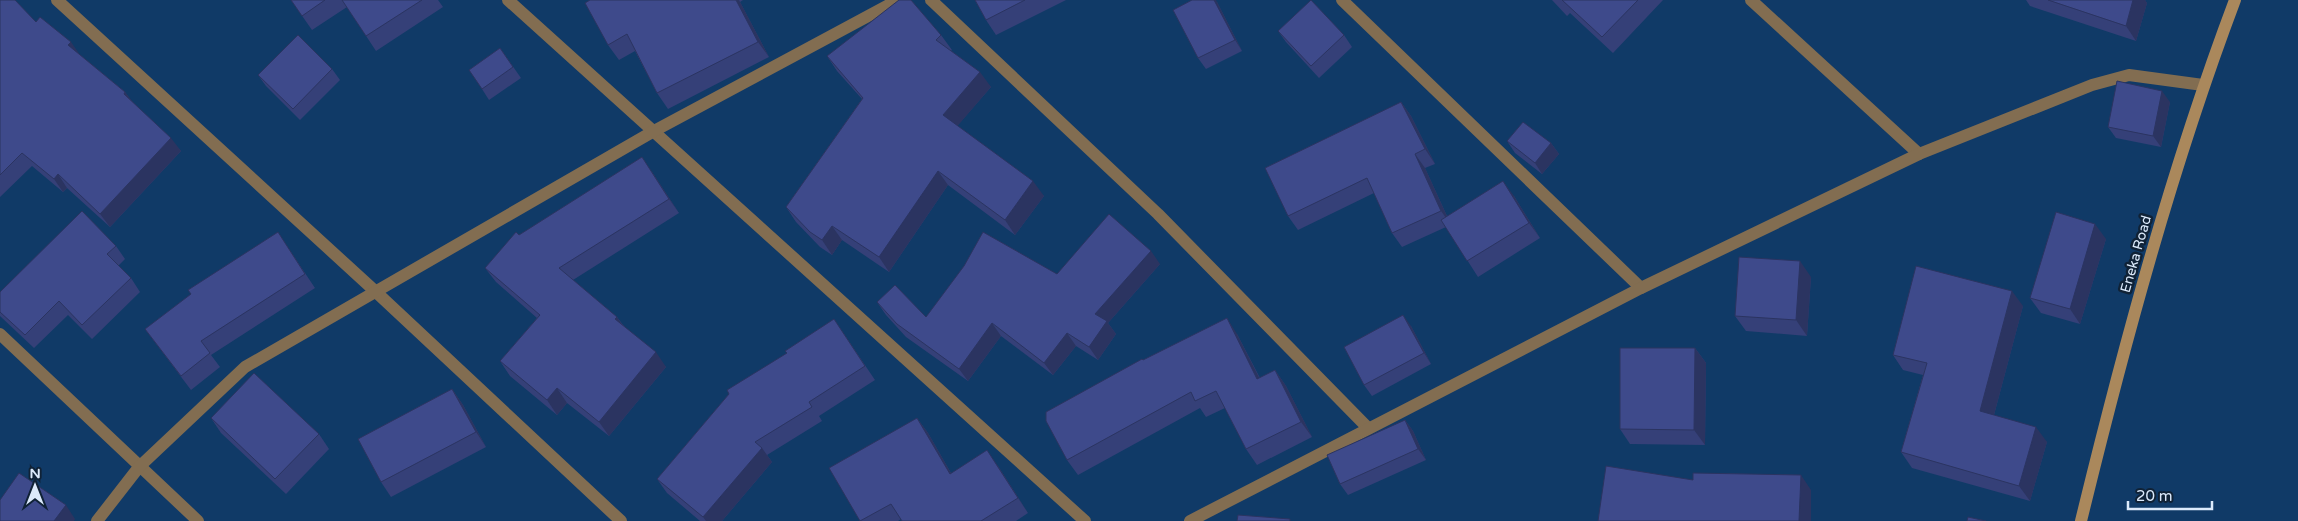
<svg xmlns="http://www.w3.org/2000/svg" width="2298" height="521" font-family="'Varela Round',sans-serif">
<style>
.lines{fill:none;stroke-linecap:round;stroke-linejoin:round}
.street{stroke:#826d51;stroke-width:12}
.secondary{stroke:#aa885c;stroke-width:12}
.wall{fill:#354078}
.shaded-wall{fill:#2b3461}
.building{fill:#3e4a8b;stroke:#2b3461}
.labels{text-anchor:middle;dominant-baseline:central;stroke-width:5;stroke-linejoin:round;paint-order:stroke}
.street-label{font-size:14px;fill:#dceafb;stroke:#102236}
</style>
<rect width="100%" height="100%" fill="#103a67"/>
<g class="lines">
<!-- street -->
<g class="street">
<path d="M57 0 376 292 621 521"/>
<path d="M508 0 1085 521"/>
<path d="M931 0 1158 214 1368 428"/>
<path d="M1342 0 1641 288"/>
<path d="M1751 0 1919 154"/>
<path d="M0 334 198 521"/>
<path d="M97 521 139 467 245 367 654 131 898 0"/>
<path d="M1190 521 1641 288 1919 154 2092 85 2129 75 2203 85"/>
</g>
<!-- secondary -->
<path class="secondary" d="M2081 521C2124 345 2171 170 2235 0"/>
</g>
<!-- wall -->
<g class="wall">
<path d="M0 0 36 22 80 55 125 92 133 103 181 151 110 227 67 188 63 192 32 166 0 197Z"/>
<path d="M291 0H438L443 7 376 51 347 7 312 30Z"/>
<path d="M590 0H743L740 2 769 57 668 109 657 93 635 51 619 60 608 45Z"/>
<path d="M975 0H1066L996 35 986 20Z"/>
<path d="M1552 0H1663L1613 53 1570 13 1567 16Z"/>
<path d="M2026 0H2145L2147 3 2136 41 2030 6Z"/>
<path d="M1217 2 1242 51 1206 69 1198 58Z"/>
<path d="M1278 31 1344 35 1352 47 1319 78 1286 42Z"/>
<path d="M941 35 952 50 951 51 991 87 957 126 1044 196 1015 235 948 185 889 272 842 240 832 255 820 247 796 222 786 207 862 99 837 71 827 56Z"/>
<path d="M500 48 521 78 489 100 482 89Z"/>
<path d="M332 69 340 80 300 120 266 86 258 75Z"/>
<path d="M1401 102 1411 116 1435 164 1425 168 1447 216 1514 196 1540 238 1478 277 1446 227 1402 247 1392 233 1374 193 1298 230 1288 216Z"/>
<path d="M2170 102 2161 147 2116 138 2108 127Z"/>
<path d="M1507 141 1551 143 1559 154 1542 174 1515 153Z"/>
<path d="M652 172 679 213 573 280 617 317 623 325 666 367 609 436 567 403 557 415 510 376 500 361 537 318 496 282 485 268 519 235Z"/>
<path d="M2106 239 2080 324 2041 313 2030 298Z"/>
<path d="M116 246 125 259 118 266 131 278 140 292 92 339 68 315 34 348 0 316V292Z"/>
<path d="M287 246 315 288 211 355 220 367 191 390 145 329Z"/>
<path d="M1160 264 1108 323 1116 334 1098 360 1076 346 1053 375 1001 336 968 381 906 337 886 315 877 302 926 317 1057 274Z"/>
<path d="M1811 277 1807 336 1746 331 1735 316Z"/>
<path d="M2023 306 1994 415 2047 442 2030 501 1912 468 1901 452 1923 375 1903 370 1893 355Z"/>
<path d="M1411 326 1431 364 1372 396 1364 385Z"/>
<path d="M844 334 875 380 819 416 822 421 767 455 772 462 722 521H700L667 493 657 479 729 394Z"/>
<path d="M1237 334 1260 378 1275 370 1286 386 1312 437 1257 465 1246 449 1225 408 1206 417 1200 408 1078 475 1067 460 1143 360Z"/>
<path d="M1695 348 1706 363 1705 445 1630 444 1620 429Z"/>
<path d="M452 389 463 405 486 447 391 497 381 482Z"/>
<path d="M211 418 319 434 329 449 286 494 221 433Z"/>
<path d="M917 418 928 433 951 473 998 466 1028 513 1016 521H902L901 519 898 521H860Z"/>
<path d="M1405 420 1413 431 1426 460 1348 495 1340 484Z"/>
</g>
<!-- shaded-wall -->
<g class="shaded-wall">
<path d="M736 0H739L740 2 769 57 758 42Z"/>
<path d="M1214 0H1216L1217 2 1242 51 1235 40Z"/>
<path d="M2133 0H2145L2147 3 2136 41 2126 26Z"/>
<path d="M71 42 80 55 68 45Z"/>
<path d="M980 72 991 87 954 130 943 115Z"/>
<path d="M2162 91 2170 102 2161 147 2153 136Z"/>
<path d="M125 92 135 105 124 94Z"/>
<path d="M1401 102 1411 116 1435 164 1425 149Z"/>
<path d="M171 138 181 151 110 227 100 214Z"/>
<path d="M1551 143 1559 154 1542 174 1535 163Z"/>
<path d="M1415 154 1425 168 1451 225 1441 211Z"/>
<path d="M642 157 652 172 679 213 669 199Z"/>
<path d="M938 171 948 185 889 272 879 257Z"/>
<path d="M58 174 67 188 63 192 54 179Z"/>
<path d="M1033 181 1044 196 1015 235 1005 220Z"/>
<path d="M1503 181 1514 196 1540 238 1529 223Z"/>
<path d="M2095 224 2106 239 2080 324 2070 309Z"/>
<path d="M832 226 842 240 832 255 822 240Z"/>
<path d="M1151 251 1160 264 1108 323 1116 334 1098 360 1089 347 1095 314Z"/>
<path d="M1800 261 1811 277 1807 336 1796 320Z"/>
<path d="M2012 291 2023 306 1991 426 1980 411Z"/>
<path d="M1403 315 1411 326 1431 364 1424 353Z"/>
<path d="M617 317 627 332 615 319Z"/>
<path d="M1227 318 1237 334 1268 395 1257 379Z"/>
<path d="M992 323 1001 336 968 381 959 369Z"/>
<path d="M1067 333 1076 346 1053 375 1044 363Z"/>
<path d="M1695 348 1706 363 1705 445 1694 430Z"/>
<path d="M656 352 666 367 609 436 599 422Z"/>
<path d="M1275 370 1286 386 1312 437 1301 422Z"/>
<path d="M557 388 567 403 557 415 547 400Z"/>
<path d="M452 389 463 405 486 447 476 432Z"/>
<path d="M917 418 928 433 960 489 950 474Z"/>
<path d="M1405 420 1413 431 1426 460 1418 449Z"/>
<path d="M2036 427 2047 442 2030 501 2019 486Z"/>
<path d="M762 448 772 462 722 521H706L703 517Z"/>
<path d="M987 450 998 466 1028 513 1018 498Z"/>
<path d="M1801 475 1811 490V521H1799Z"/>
<path d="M66 505 75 519 74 521H54Z"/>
</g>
<!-- building -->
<g class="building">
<path d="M0 0H15L36 22 40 17 71 42 68 45 125 92 124 94 171 138 100 214 58 174 54 179 22 153 0 175Z"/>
<path d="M291 0H325L302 16Z"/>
<path d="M342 0H422L366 36Z"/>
<path d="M590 0H736L758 42 657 93 627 34 608 45 585 3Z"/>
<path d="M899 0H911L941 35 936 40 980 72 943 115 1033 181 1005 220 938 171 879 257 832 226 822 240 810 232 786 207 863 98 827 56Z"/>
<path d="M975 0H1025L986 20Z"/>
<path d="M1192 0H1214L1235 40 1198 58 1173 10Z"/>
<path d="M1311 0 1344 35 1311 66 1278 31Z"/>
<path d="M1562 0H1638L1602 37Z"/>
<path d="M2048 0H2133L2126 26Z"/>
<path d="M298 35 332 69 293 109 258 75Z"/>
<path d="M500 48 513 67 482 89 469 70Z"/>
<path d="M2117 81 2162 91 2153 136 2108 127Z"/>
<path d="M1401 102 1425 149 1415 154 1441 211 1392 233 1367 178 1288 216 1265 168Z"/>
<path d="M1523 122 1551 143 1535 163 1507 141Z"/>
<path d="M642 157 669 199 559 268 617 317 615 319 656 352 599 422 557 388 547 400 500 361 540 315 485 268 516 232 519 235Z"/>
<path d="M1503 181 1529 223 1467 261 1441 220Z"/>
<path d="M82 211 116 246 107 254 131 278 82 325 59 301 25 335 0 312V292Z"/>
<path d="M2056 212 2095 224 2070 309 2030 298Z"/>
<path d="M1109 214 1151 251 1095 314 1107 321 1089 347 1067 333 1044 363 992 323 959 369 897 324 877 302 895 285 926 317 964 266 983 232 1057 274Z"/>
<path d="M278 232 305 274 201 341 210 353 181 376 145 329 191 294 188 290Z"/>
<path d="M1739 257 1800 261 1796 320 1735 316Z"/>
<path d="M1916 266 2012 291 1980 411 2036 427 2019 486 1901 452 1927 363 1893 355Z"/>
<path d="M1403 315 1424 353 1364 385 1344 347Z"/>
<path d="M1227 318 1257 379 1275 370 1301 422 1246 449 1216 391 1195 401 1191 392 1067 460 1046 421V412L1142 359 1143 360Z"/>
<path d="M834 319 865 366 809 402 812 407 755 442 762 448 703 517 657 479 729 394 727 390 787 353 785 351Z"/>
<path d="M1620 348H1695L1694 430 1620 429Z"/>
<path d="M254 373 319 434 275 479 211 418Z"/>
<path d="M452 389 476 432 381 482 358 439Z"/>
<path d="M917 418 950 474 987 450 1018 498 981 521H902L891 504 860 521 829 468Z"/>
<path d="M1405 420 1418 449 1340 484 1327 455Z"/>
<path d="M1606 466 1693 480V473L1801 475 1799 521H1598Z"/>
<path d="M19 473 66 505 54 521H0V500Z"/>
<path d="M1238 515 1290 519V521H1237Z"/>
<path d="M1968 517 1986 521H1967Z"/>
</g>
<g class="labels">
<!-- street labels -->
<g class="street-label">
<text transform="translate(2136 254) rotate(-74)">Eneka Road</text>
</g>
</g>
<!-- north arrow -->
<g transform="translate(35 486)" stroke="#102236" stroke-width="4" paint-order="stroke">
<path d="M0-4L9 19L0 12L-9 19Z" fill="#dceafb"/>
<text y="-8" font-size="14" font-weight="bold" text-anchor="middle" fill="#dceafb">N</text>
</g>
<!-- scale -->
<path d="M2128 501v8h84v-8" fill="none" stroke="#dceafb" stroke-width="2.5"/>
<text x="2136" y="501" font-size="15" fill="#dceafb" stroke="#102236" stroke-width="4" paint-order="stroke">20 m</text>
</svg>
